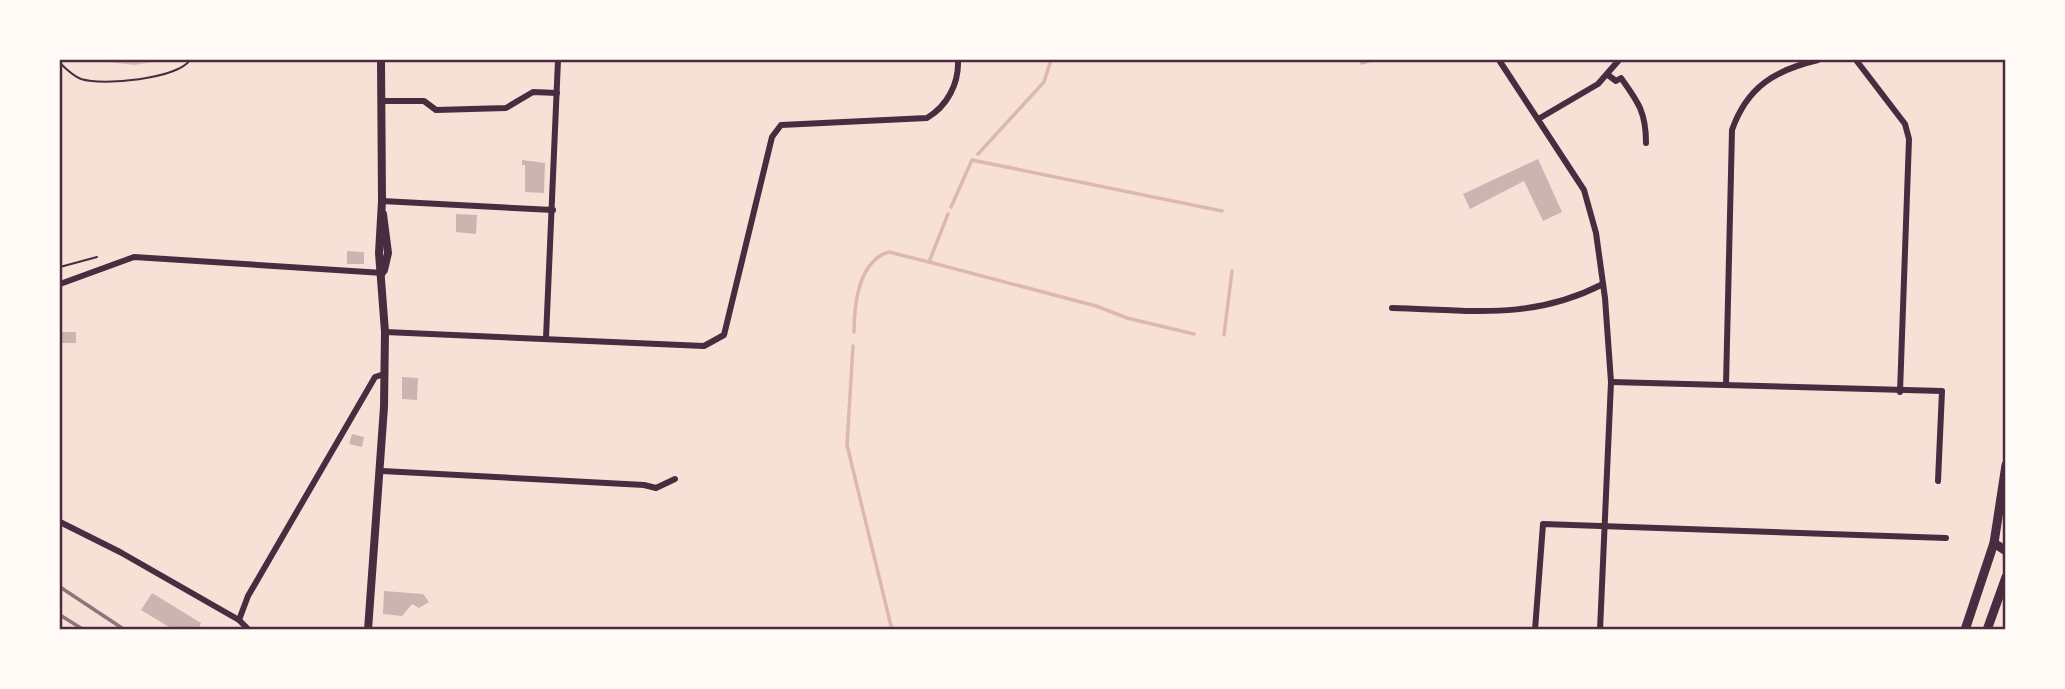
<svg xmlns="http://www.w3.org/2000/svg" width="2065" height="689" font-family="Lato,sans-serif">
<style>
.water{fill:#dcb8b0}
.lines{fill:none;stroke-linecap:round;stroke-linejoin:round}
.stream{stroke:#dcb8b0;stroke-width:3.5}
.building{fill:#ccb4b1}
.path{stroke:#4a2c40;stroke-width:2}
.minor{stroke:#4a2c40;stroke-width:6}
.tertiary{stroke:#4a2c40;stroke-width:8}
.secondary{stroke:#4a2c40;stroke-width:9}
.rail{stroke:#8f747c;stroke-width:3.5}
.neatline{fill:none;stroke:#4a2c40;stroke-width:2.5}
</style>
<rect width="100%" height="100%" fill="#f7e1d7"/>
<!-- water -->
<path class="water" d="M91 60H164L134 65Z"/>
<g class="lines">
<!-- stream -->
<g class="stream">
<path d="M978 154 1044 82 1051 60"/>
<path d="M951 207 972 160 1222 211"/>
<path d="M929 262 1096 306 1127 318 1194 334"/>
<path d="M854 332C854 306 858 261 889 252L929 262 948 214"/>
<path d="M1224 335 1232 271"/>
<path d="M853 346 847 445 892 630"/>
</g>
</g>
<!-- building -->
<g class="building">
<path d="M1359 60H1379L1361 65Z"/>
<path d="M1538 159 1562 212 1543 221 1524 181 1470 209 1463 194Z"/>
<path d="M522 160 545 163 544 193 525 192V165H522Z"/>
<path d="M456 214 477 215 476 234 456 232Z"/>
<path d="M347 251 364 252V264H347Z"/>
<rect x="60" y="332" width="16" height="11"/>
<path d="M402 377 418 378 417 400 402 399Z"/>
<path d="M352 434 364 437 362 447 349 444Z"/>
<path d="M384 591 423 594 429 602 419 608 412 604 402 616 383 614Z"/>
<path d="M152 593 201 623 198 630H174L141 610Z"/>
</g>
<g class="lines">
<!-- path -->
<g class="path">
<path d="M60 63C66 69 73 76 81 79 103 86 177 79 190 60"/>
<path d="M60 267 97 257"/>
</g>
<!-- minor -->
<g class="minor">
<path d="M1499 60 1584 190 1596 233 1605 298 1611 382 1600 630"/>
<path d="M1856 60 1905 124 1909 139 1900 392"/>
<path d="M1608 75 1616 81 1621 78C1639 103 1646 113 1646 143"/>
<path d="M381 101H424L436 110 506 108 533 92 557 93"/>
<path d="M1540 118 1598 84 1619 60"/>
<path d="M382 201 553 210"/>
<path d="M60 284 134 257 383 273"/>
<path d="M1392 308C1470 310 1531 321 1603 284"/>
<path d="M385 332 704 346 724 335 772 137 781 125 927 118C947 106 959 84 958 60"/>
<path d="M546 338 558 60"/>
<path d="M1611 382 1942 391 1938 481"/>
<path d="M1726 385 1732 130C1747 87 1775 70 1818 60"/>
<path d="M382 471 644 485 656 488 675 479"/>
<path d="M60 522 120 552 239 620 249 630"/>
<path d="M239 620 248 596 375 377 384 374"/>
<path d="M1535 630 1543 524 1946 538"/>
</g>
<!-- tertiary -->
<g class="tertiary">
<path d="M383 214 388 253 384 270"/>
<path d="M368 630 384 407 385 332 379 253 382 201 381 60"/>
</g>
<!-- secondary -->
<g class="secondary">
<path d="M1994 543 2006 551"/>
<path d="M1965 630 1994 543 2006 465"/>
<path d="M1987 630 2006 577"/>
</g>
<!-- rail -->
<g class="rail">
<path d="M60 587 125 630"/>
<path d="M60 615 84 630"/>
</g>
</g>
<!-- border -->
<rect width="2065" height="689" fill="none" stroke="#fffaf5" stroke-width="122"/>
<rect x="61" y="61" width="1943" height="567" class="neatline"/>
</svg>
